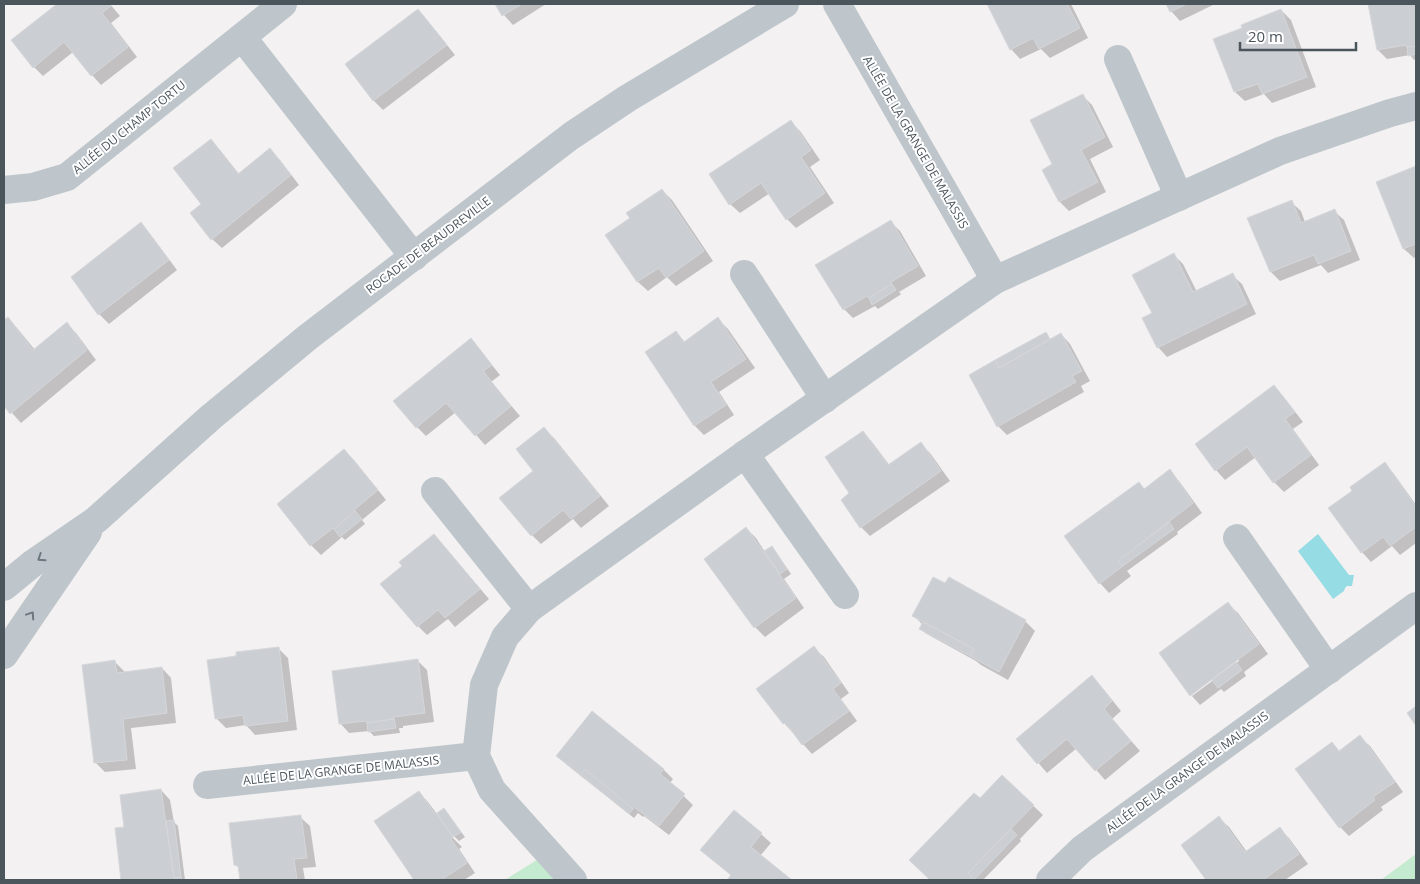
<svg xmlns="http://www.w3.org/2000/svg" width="1420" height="884" font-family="'Open Sans',sans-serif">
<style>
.green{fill:#c4ebcf}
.water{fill:#95dce4}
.shadow{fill:#0003}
.building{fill:#cbced2;stroke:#d5d7db}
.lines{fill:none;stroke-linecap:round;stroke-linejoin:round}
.minor{stroke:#bec6cc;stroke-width:28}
.oneway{stroke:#6d777e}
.labels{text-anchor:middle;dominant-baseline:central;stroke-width:4;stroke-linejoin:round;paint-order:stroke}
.street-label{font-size:12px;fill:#4a555c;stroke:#fff}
</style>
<rect width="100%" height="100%" fill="#f3f1f1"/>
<!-- green -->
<g class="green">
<path d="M548 853 573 880H505Z"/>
<path d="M1416 854V880H1381Z"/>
</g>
<!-- water -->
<path class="water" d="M1318 534 1349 575H1354L1352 586H1347L1345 588 1344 591 1333 599 1298 551Z"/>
<!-- shadow -->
<g class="shadow">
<path d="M59 4H110L120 16 111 23 137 57 101 85 92 75 73 52 43 76 34 67 13 40Z"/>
<path d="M497 4H546L513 25 504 15Z"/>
<path d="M988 4H1071L1088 38 1050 58 1041 49 1020 59 1011 49Z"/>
<path d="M1167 4H1215L1180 21 1171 11Z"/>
<path d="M1369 4H1416V59L1414 60 1410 55 1387 59 1378 50Z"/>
<path d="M418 10 427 20 455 55 383 110 374 101 346 65Z"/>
<path d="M1281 10 1291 20 1316 87 1272 103 1264 94 1245 101 1235 92 1215 39 1244 28Z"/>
<path d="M1082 95 1092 105 1113 147 1090 159 1106 192 1069 211 1060 202 1054 164Z"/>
<path d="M791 122 800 131 820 160 810 167 834 203 796 228 787 219 770 193 740 213 730 204Z"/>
<path d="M211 140 220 150 239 174 270 150 280 160 299 185 222 248 212 239 202 205Z"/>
<path d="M1416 168V257L1414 258 1404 249 1378 183Z"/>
<path d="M662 190 672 200 713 261 676 286 667 277 648 291 638 282 607 235 631 219Z"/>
<path d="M1291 202 1301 211 1305 222 1334 211 1344 220 1360 260 1328 273 1321 265 1280 281 1271 272Z"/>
<path d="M891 222 900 231 926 276 899 292 901 294 900 295 878 309 875 306 853 318 844 309Z"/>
<path d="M141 224 150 234 177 270 109 324 99 314 73 278Z"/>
<path d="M1173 254 1183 264 1197 292 1232 275 1242 284 1256 314 1167 357 1158 347 1154 313Z"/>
<path d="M8 318 17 328 35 350 67 324 76 333 96 360 21 423 4 404V322Z"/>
<path d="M718 319 728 329 755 368 719 392 734 415 704 435 695 426 647 352 676 333 685 342Z"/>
<path d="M1046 334 1051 340 1061 334 1070 344 1090 381 1081 386 1084 392 1007 435 998 426 970 376Z"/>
<path d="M480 350 500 375 491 382 520 416 485 445 456 412 426 436 417 427Z"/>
<path d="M1274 387 1283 396 1303 422 1293 429 1319 465 1284 492 1274 482 1256 457 1225 480 1216 470Z"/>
<path d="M544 429 554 438 609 506 581 528 573 519 541 544 532 535 535 471Z"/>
<path d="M863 432 872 442 890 466 921 444 930 453 950 481 870 536 861 527 850 494Z"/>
<path d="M344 451 354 460 386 500 362 520 365 524 345 540 342 537 321 555 311 545 278 504Z"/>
<path d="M1385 464 1394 474 1416 505V543L1400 555 1392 546 1371 562 1362 552 1353 492Z"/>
<path d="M1170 471 1179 481 1202 513 1177 532 1178 534 1127 571 1131 576 1109 593 1100 583 1139 483 1145 490Z"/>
<path d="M746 528 756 538 765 552 772 548 776 552 791 574 784 579 804 608 765 637 755 627 706 559Z"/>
<path d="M443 545 489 599 455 627 448 619 427 635 418 626Z"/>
<path d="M949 579 1025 621 1035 631 1008 680 981 665 976 661 925 633 921 628 923 625 914 616 946 585Z"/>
<path d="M1228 604 1238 613 1268 654 1244 672 1246 676 1224 692 1221 689 1200 705 1192 696 1239 661 1238 659Z"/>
<path d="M278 648 288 658 297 730 255 735 246 725 226 728 216 718Z"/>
<path d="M814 648 824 657 849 693 841 699 857 721 812 754 784 723Z"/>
<path d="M418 661 427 670 434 722 403 726V728H399L400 733 374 736 369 731 349 733 340 723Z"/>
<path d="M115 662 124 671 125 673 162 668 171 678 176 723 131 728 136 769 105 772 95 762Z"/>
<path d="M1092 677 1101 686 1121 711 1112 719 1140 751 1105 780 1077 748 1047 773 1018 739Z"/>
<path d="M592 712 664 770 673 779 670 783 693 805 669 835 644 816 643 817 638 813 634 818 567 765 558 756Z"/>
<path d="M1360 737 1370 746 1403 792 1381 807 1383 810 1349 836 1340 827 1332 744 1340 752Z"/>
<path d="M1002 776 1043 815 1020 839 1021 841 983 880H931L911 860 980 799Z"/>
<path d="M161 790 170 800 174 822 178 826 185 880H122L116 829 125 828Z"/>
<path d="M419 792 428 802 437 814 444 809 465 837 459 841 450 832 448 833 462 847 459 849 475 873 464 880H415L376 821Z"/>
<path d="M300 817 310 826 316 867 303 868 305 880H241L240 869 235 864Z"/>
<path d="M1219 818 1229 827 1247 852 1279 828 1289 838 1308 864 1285 880H1208L1183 845Z"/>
<path d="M761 834 771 843 760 856 790 880H729L732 876 701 850Z"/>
</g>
<!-- building -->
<g class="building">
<path d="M57 4H109L111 6 102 13 128 47 91 76 64 42 33 68 11 40Z"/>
<path d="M495 4H522L502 16Z"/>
<path d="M987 4H1067L1080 28 1039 49 1033 38 1010 50Z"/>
<path d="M1166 4H1187L1170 12Z"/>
<path d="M1368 4H1416V46L1407 47 1406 45 1377 50Z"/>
<path d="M418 9 447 45 373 101 345 64Z"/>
<path d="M1281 9 1307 77 1262 94 1258 84 1234 92 1213 39 1242 28 1241 25Z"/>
<path d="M1416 46V54L1408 56 1407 47Z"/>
<path d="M1083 94 1105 137 1081 150 1098 182 1059 202 1042 170 1052 164 1030 120Z"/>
<path d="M791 120 811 150 801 157 825 193 786 220 761 183 729 205 709 174Z"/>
<path d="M211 139 238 174 270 148 291 175 211 240 190 213 201 204 173 168Z"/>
<path d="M1416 166V244L1403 249 1376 182Z"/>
<path d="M662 189 704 251 666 278 659 268 637 282 605 235 630 218 626 213Z"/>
<path d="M1292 200 1301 223 1335 209 1351 251 1318 264 1314 255 1270 272 1247 218Z"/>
<path d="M891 220 918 266 891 282 892 284 869 298 867 296 843 310 815 265Z"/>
<path d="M141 222 169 260 98 315 71 277Z"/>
<path d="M1174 253 1193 292 1233 273 1247 304 1157 348 1142 318 1152 313 1132 275Z"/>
<path d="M892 284 896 290 872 305 869 298Z"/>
<path d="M8 317 33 350 67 322 87 350 10 414 4 406V320Z"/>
<path d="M718 317 746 359 711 382 726 405 694 426 645 352 676 331 684 342Z"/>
<path d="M1046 332 1050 339 999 368 995 360Z"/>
<path d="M1061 333 1082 371 1072 376 1076 382 997 427 969 375 995 360 999 368Z"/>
<path d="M471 338 492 365 483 371 511 406 475 436 446 403 416 428 393 401Z"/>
<path d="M1274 385 1295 412 1285 419 1311 455 1273 483 1247 447 1215 471 1195 444Z"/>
<path d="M544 427 600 496 571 519 563 510 531 536 499 498 533 471 516 449Z"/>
<path d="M863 431 888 465 921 442 941 471 860 528 841 500 849 493 825 457Z"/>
<path d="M344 449 378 490 354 510 355 511 334 529 333 528 310 546 277 504Z"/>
<path d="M1385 462 1416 507V527L1390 546 1383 537 1361 553 1328 508 1352 491 1350 487Z"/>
<path d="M1170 469 1193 503 1118 561 1123 566 1099 584 1064 536 1139 482 1144 489Z"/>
<path d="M355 511 362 519 340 537 334 529Z"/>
<path d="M1169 522 1174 529 1123 566 1118 561Z"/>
<path d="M746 527 796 598 754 628 704 559Z"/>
<path d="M434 534 480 589 445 618 438 610 417 627 380 584 402 566 399 562Z"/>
<path d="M772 546 787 569 780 574 764 551Z"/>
<path d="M933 577 945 583 949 577 1026 620 999 672 970 656 974 649 912 616Z"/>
<path d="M1228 602 1259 644 1190 696 1159 653Z"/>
<path d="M923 622 974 649 970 656 919 629Z"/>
<path d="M814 646 841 683 833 689 849 711 802 745 786 723 783 724 756 689Z"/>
<path d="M279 647 288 721 245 726 243 715 215 719 207 660 236 656V652Z"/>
<path d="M418 659 425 713 394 717V719L367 723 366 721 339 724 332 671Z"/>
<path d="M115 660 117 673 162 667 167 713 123 719 127 760 94 763 82 665Z"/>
<path d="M1236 662 1242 670 1218 688 1212 680Z"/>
<path d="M1092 675 1112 701 1104 709 1131 741 1095 771 1067 739 1037 764 1016 739Z"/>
<path d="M1416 706V726L1407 713Z"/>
<path d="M592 711 664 769 660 774 685 794 659 826 634 807 633 809 585 769 581 775 556 756Z"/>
<path d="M394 719 396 728 368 732 367 723Z"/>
<path d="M1360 735 1395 782 1373 797 1375 800 1339 828 1295 769 1332 742 1339 751Z"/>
<path d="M585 769 633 809 629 814 581 775Z"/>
<path d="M1002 775 1034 805 968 873 974 880H930L909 860 974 793 980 798Z"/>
<path d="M161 789 174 878 181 877 182 880H121L115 828 124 827 120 795Z"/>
<path d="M419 791 435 814 437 813 453 837 451 839 467 863 441 880H414L374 821Z"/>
<path d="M444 808 461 832 453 837 437 813Z"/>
<path d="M734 810 762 833 751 847 792 880H727L731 875 700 850Z"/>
<path d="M301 815 307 858 294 859 297 880H240L238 866 234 865 229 823Z"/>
<path d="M1219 816 1245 852 1280 827 1299 854 1263 880H1206L1181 845Z"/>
<path d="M174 820 181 877 174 878 166 821Z"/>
<path d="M1011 829 1017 835 974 880 968 873Z"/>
</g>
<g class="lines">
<!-- minor -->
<g class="minor">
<path d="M837 4 995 280"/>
<path d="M242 37 414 257"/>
<path d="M1118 59 1179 197"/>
<path d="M4 190 33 187 67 177 283 4"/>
<path d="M744 274 825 399"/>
<path d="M745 454 845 595"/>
<path d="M435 491 529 609"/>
<path d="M1237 538 1329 670"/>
<path d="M4 587 32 564 96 520 211 417 308 337 571 136 628 98 785 4"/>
<path d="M4 655 88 532"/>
<path d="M207 785 476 756"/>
<path d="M573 880 492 790 476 756 484 685 505 637 529 609 745 454 995 280 1280 151 1390 113 1416 106"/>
<path d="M1050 880 1082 849 1416 606"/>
</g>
</g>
<!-- one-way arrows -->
<defs><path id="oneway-chevron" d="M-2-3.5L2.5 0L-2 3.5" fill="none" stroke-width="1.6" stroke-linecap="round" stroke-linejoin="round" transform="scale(1.25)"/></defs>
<g class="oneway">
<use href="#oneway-chevron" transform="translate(41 558) rotate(146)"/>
<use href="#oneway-chevron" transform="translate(31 615) rotate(-56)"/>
</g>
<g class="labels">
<!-- street labels -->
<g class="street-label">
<text transform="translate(129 127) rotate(-39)">ALLÉE DU CHAMP TORTU</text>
<text transform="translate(916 142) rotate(60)">ALLÉE DE LA GRANGE DE MALASSIS</text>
<text transform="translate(428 245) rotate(-37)">ROCADE DE BEAUDREVILLE</text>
<text transform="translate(341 770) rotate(-6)">ALLÉE DE LA GRANGE DE MALASSIS</text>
<text transform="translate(1187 772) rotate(-36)">ALLÉE DE LA GRANGE DE MALASSIS</text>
</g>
</g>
<!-- border -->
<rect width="1420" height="884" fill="none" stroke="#4a555c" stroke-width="10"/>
<!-- scale -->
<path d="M1240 42v8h116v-8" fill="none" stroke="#4a555c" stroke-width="2.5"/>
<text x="1248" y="42" font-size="15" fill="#4a555c" stroke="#ffffff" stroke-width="4" paint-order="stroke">20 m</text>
</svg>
